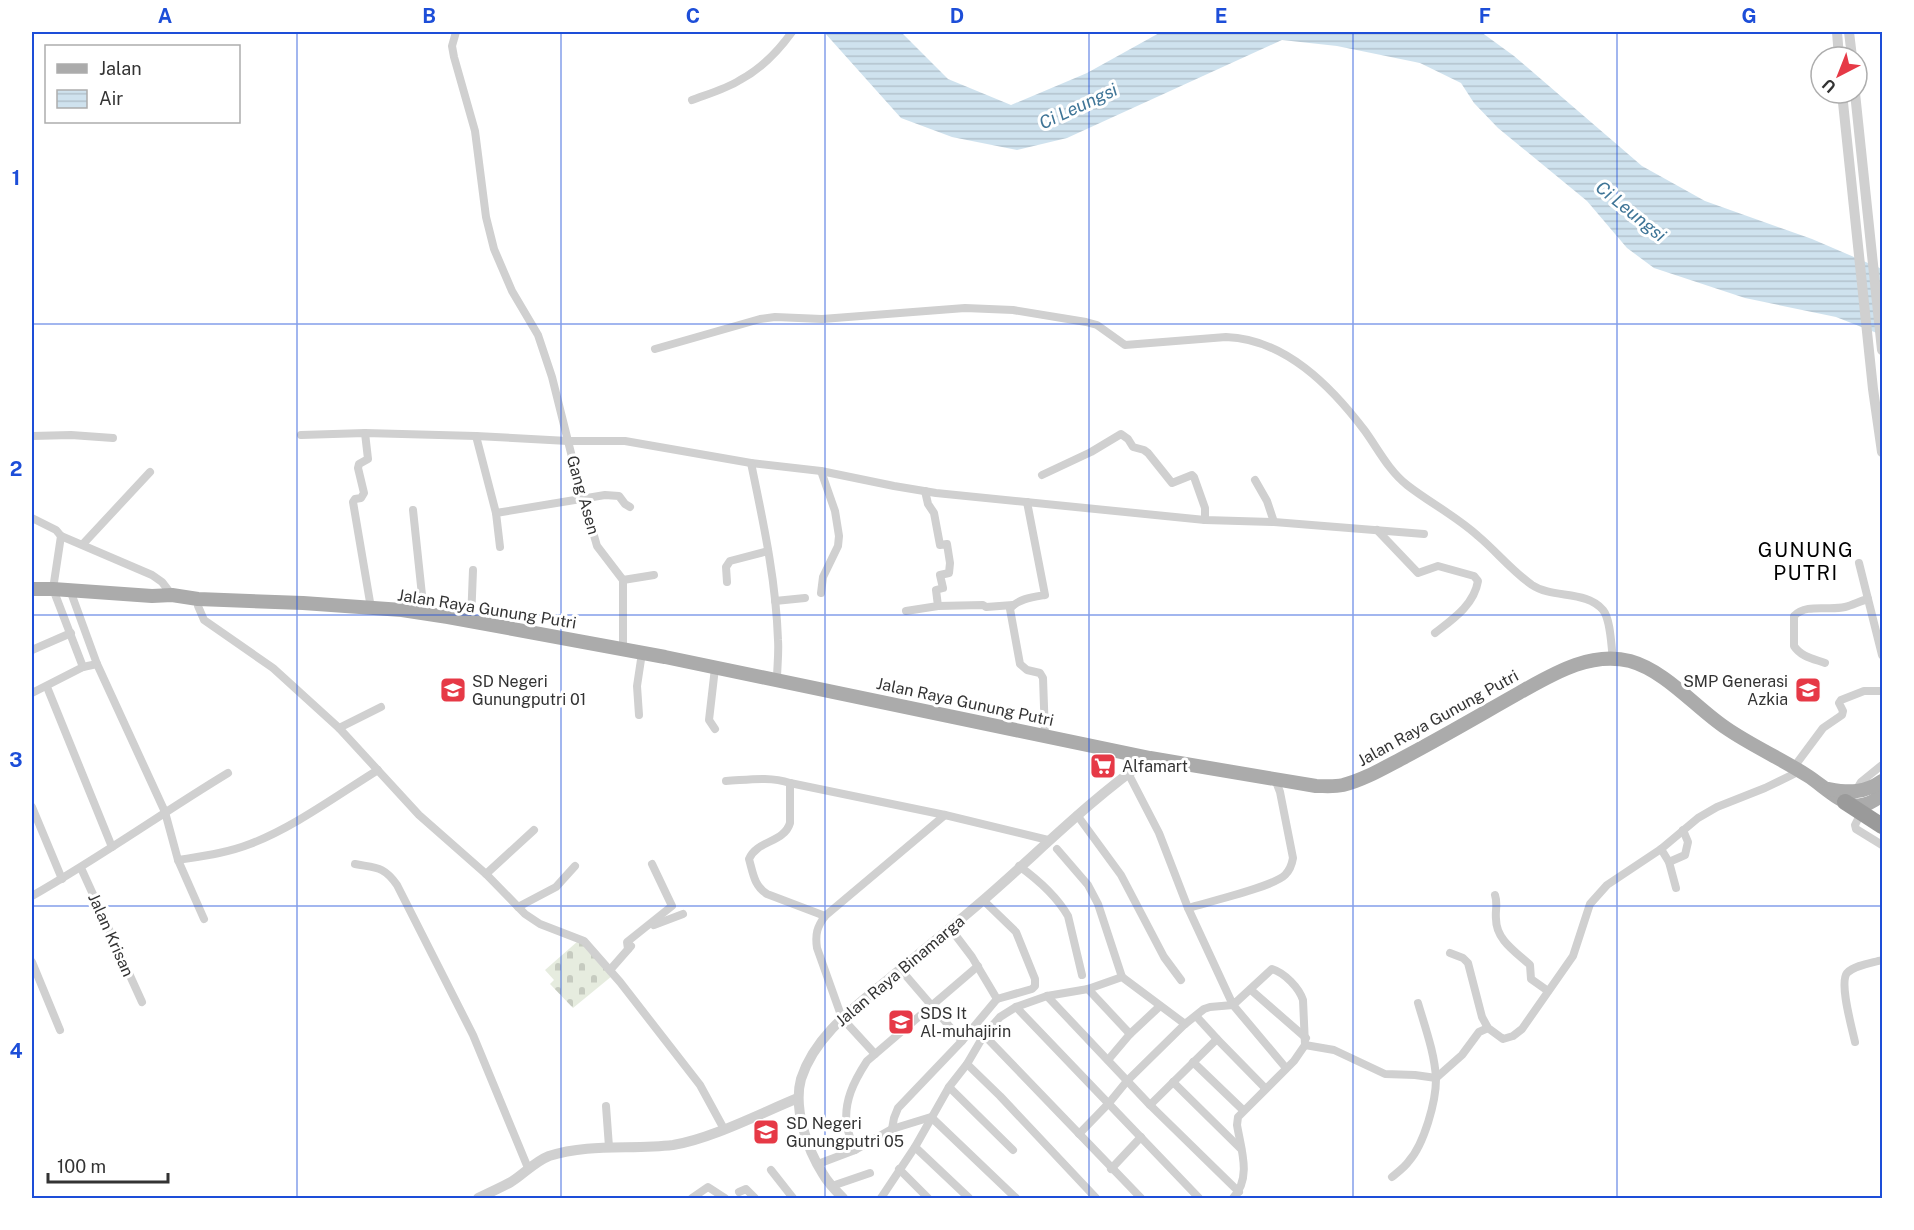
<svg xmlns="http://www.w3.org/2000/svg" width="1914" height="1230" font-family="'Public Sans',sans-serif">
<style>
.cemetery{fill:url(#cemetery-stones)}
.water{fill:url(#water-rules)}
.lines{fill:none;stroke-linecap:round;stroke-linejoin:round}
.minor{stroke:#d0d0d0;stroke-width:8}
.tertiary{stroke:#d0d0d0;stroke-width:10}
.primary{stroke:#ababab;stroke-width:14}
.motorway{stroke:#9a9a9a;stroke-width:16}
.grid{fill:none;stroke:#1d4ed8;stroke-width:1.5;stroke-opacity:0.55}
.labels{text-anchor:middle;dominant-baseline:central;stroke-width:6;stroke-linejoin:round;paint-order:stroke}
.street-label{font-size:16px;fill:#333;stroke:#fff}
.poi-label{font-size:16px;fill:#333;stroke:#fff;text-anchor:start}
.water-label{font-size:18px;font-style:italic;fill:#3f7597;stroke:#fff}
.quarter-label{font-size:20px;letter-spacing:1.5px;fill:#000;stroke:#fff}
.neatline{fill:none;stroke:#1d4ed8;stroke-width:2}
.grid-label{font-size:20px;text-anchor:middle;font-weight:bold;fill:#1d4ed8}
</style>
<defs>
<pattern id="cemetery-stones" width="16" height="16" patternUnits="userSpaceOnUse" patternTransform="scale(1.5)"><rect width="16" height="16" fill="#e6ecdf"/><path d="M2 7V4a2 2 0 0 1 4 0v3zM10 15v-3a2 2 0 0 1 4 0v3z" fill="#c6cbc0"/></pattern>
<pattern id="water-rules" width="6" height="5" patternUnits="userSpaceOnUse" patternTransform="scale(1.5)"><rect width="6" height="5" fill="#cfe2ee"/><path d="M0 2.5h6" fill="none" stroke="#b2c2cd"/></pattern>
</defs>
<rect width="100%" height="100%" fill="#fff"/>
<!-- cemetery -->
<path class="cemetery" d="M578 941 583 944 612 976 573 1008 550 984 554 980 545 970Z"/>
<!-- water -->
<path class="water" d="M824 32H901L948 79 1011 105 1087 73 1161 32H1481L1514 56 1642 166 1705 201 1812 239 1882 269V335L1836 317 1745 298 1654 268 1627 248 1587 201 1498 128 1474 103 1461 83 1420 63 1337 46 1282 40 1067 138 1017 150 952 137 901 118Z"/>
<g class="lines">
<!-- minor -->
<g class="minor">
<path d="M456 32 452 46 454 57 475 131 486 217 494 249 512 291 538 335 552 377 575 469 597 546 623 580V649"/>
<path d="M692 100C708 94 726 89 740 80 761 69 779 50 792 32"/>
<path d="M655 349 760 319 775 317 822 319 965 308 1013 310 1086 322 1097 325 1125 345 1226 337C1285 339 1331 386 1365 431 1378 449 1389 471 1407 485 1430 503 1456 516 1478 536 1496 551 1512 571 1532 585 1553 599 1586 590 1603 610 1611 620 1611 646 1613 659"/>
<path d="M365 433 368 459 359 464 358 468 364 493 361 498 355 499 353 502 371 608"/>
<path d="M301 435 365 433 476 436 568 441H625L751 463 821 471 894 486 936 493 1205 520 1274 522 1424 534"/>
<path d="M32 436 71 435 113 438"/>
<path d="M476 436 496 513"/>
<path d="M751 463C763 521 776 580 778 640 779 653 777 667 777 681"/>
<path d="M1042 475 1091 452 1121 434 1128 439 1133 447 1144 450 1148 453 1172 483 1192 475 1194 477 1205 508V520"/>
<path d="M1255 480 1267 501 1274 522"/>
<path d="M1027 502 1045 595C1033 597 1017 599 1010 609L1020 664 1027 670 1040 673 1043 678 1045 735"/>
<path d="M413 510 424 614"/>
<path d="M32 518 56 530 61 536 152 575 162 582 172 595"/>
<path d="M1377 530 1418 573 1438 566 1474 576 1478 581C1474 605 1453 619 1435 633"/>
<path d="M61 536 53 589 83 667"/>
<path d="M83 544 150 472"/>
<path d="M500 547 496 513 605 495 619 496 625 504 630 507"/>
<path d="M1859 563 1882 655"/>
<path d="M623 580 654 575"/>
<path d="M727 582 726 567 730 561 768 551"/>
<path d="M70 590 97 664 165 812 178 860 204 919"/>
<path d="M821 593 823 577 838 546 839 536 835 511 821 471"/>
<path d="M198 599V606L204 620 273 668 339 728 419 815 486 874 525 914 540 924 584 941 620 982 700 1085 724 1129"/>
<path d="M775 601 805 598"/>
<path d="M938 606 983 605 986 607 1013 605"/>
<path d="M906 611 938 606 936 590 943 588 940 575 949 573 950 563 947 544 940 545 934 513 928 504 925 491"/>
<path d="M471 621 473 570"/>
<path d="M32 650 71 633"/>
<path d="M1825 663C1814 659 1801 657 1794 646V616C1806 603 1829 611 1845 607 1853 605 1860 601 1868 599"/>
<path d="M47 687 112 847"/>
<path d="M32 693 83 667 97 664"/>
<path d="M639 715 637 686 642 653"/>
<path d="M339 728 381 707"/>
<path d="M715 729 709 720 715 668"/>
<path d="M1794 767 1823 728 1842 715 1843 711 1839 703 1841 700 1864 691H1882"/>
<path d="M1128 773 1159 833 1188 908 1233 1005 1272 969C1285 973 1299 988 1303 1000L1305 1045 1294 1061 1238 1117 1237 1125C1241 1149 1252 1178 1233 1198"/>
<path d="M726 781C747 780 769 776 790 783L945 815 1048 840"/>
<path d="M790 783V823C784 843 757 840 749 859 753 873 754 886 767 894L825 916"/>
<path d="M1855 792 1861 782 1882 765"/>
<path d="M32 807 62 879"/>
<path d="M1861 813 1855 825 1856 829 1882 845"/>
<path d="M1077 815 1121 875 1164 957 1181 980"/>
<path d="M1057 849 1088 885 1098 904 1122 977"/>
<path d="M1661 849 1669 862 1676 888"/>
<path d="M178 860C203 856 227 853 250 844 293 828 339 794 378 770"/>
<path d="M1669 862 1685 855 1688 842 1683 830"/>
<path d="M355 864C376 868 384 866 397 885L473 1035 528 1168"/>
<path d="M1019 866C1037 879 1057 897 1068 916L1082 975"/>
<path d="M81 868 142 1002"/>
<path d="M486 874 534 830"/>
<path d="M1495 895C1498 904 1495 910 1496 919 1496 940 1516 952 1530 965L1531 979 1548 991"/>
<path d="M32 896C99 858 162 813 228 773"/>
<path d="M983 900 1016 932 1035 979V986L1032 989 997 999"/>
<path d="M518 907 556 887 575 866"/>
<path d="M1188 908C1208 902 1273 887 1285 875 1290 870 1292 864 1293 858L1280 792 1275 779"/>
<path d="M654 925 683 914"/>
<path d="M950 928 972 957 997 999"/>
<path d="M628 949 627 942 672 906 652 864"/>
<path d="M1450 953 1463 958 1468 963 1482 1017 1488 1028 1503 1039 1513 1036 1522 1029 1573 956 1590 904 1607 885 1661 849 1698 818 1717 807 1765 788 1800 771"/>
<path d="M32 962 60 1030"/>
<path d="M610 970 631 946"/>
<path d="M901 970 962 1041 997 999"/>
<path d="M1088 989 1130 1034"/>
<path d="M1251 990 1306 1038"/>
<path d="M1047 996 1150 1105 1239 1192"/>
<path d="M1016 1007 1199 1198"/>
<path d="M1196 1016 1217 1039 1265 1088"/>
<path d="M984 1035 1141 1198"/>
<path d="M1855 1042C1852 1028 1839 983 1847 973 1855 965 1872 963 1882 960"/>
<path d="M1305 1045 1334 1050 1385 1074 1415 1075 1436 1078"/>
<path d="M875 1054 842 1018 817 948C815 934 817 927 825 916L945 815"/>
<path d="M1108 1060 1130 1034 1160 1006"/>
<path d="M1193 1062 1243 1110"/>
<path d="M967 1064 1000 1096 1096 1198"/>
<path d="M1436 1078 1462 1055 1479 1032 1488 1028"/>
<path d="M1173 1082 1241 1149"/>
<path d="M949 1087 1013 1150"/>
<path d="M1150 1105 1217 1039"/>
<path d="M606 1106 609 1147"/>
<path d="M892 1129 894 1118 898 1108 962 1041"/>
<path d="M1079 1134 1109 1103 1127 1081 1185 1024 1204 1009 1210 1007 1233 1005 1286 1068"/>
<path d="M915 1147 969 1198"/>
<path d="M855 1150C852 1143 849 1135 847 1127 843 1102 854 1081 867 1061L978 966"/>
<path d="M818 1164 855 1150 892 1129 931 1117 1016 1198"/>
<path d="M899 1169 928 1198"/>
<path d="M1111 1169 1141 1137"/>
<path d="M771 1170 793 1198"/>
<path d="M1392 1177C1398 1172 1405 1167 1409 1161 1424 1144 1436 1102 1436 1079 1435 1054 1425 1027 1418 1003"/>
<path d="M832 1186 870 1173"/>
<path d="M739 1192 746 1189 755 1198"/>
<path d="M692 1198 708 1187 725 1198"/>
<path d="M881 1198 915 1147 949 1087 967 1064 984 1035 1000 1017 1016 1007 1047 996 1088 989 1122 977 1185 1024"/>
</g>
<!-- tertiary -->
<g class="tertiary">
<path d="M1837 32 1839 57"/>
<path d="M1849 32 1852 57"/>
<path d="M1842 93 1873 389 1882 452"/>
<path d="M1855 93 1882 350"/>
<path d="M478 1198C489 1193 500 1188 511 1182 524 1174 534 1162 549 1156 589 1143 631 1150 673 1145 711 1139 761 1113 798 1098"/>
<path d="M843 1198C836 1191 828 1183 823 1174 807 1149 793 1108 801 1079 816 1032 861 1003 897 972 925 949 953 926 981 902 1037 854 1089 800 1150 758"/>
</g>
<!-- primary -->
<g class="primary">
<path d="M32 589H53L152 596 172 595 198 599 303 603 402 610 448 617 665 657 1150 758 1316 786C1325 786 1334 787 1343 785 1363 780 1382 769 1401 759 1441 738 1480 715 1519 693 1553 674 1590 651 1630 661 1666 671 1696 708 1726 728 1752 746 1782 759 1808 776 1822 785 1839 802 1854 805 1865 807 1874 801 1882 795"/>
<path d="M1829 789C1849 793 1865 793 1882 781"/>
</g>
<!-- motorway -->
<path class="motorway" d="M1845 802 1882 826"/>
</g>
<!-- grid -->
<path class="grid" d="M297 32V1198M561 32V1198M825 32V1198M1089 32V1198M1353 32V1198M1617 32V1198M32 324H1882M32 615H1882M32 906H1882"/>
<!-- icons -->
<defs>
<symbol id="school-square" viewBox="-11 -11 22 22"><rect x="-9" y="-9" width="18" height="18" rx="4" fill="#e63946" stroke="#fff"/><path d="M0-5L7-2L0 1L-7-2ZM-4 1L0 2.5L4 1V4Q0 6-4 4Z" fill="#fff"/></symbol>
<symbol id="supermarket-square" viewBox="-11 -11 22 22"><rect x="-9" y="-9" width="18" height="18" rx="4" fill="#e63946" stroke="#fff"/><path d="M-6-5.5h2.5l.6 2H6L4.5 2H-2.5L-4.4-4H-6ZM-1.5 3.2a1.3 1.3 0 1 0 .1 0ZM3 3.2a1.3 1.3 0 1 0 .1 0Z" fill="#fff"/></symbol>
</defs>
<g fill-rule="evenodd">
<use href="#school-square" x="438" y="675" width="30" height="30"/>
<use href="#school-square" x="1793" y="675" width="30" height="30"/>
<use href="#supermarket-square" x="1088" y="751" width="30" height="30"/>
<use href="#school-square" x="886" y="1007" width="30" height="30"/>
<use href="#school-square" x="751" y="1117" width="30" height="30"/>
</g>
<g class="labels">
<!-- street labels -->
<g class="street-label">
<text transform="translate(583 495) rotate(74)">Gang Asen</text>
<text transform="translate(487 609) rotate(9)">Jalan Raya Gunung Putri</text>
<text transform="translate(965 702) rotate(12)">Jalan Raya Gunung Putri</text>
<text transform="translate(1438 718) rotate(-29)">Jalan Raya Gunung Putri</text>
<text transform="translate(111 935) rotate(66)">Jalan Krisan</text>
<text transform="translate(900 971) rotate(-40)">Jalan Raya Binamarga</text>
</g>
<!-- poi labels -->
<g class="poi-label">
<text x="472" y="681">SD Negeri<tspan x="472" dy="18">Gunungputri 01</tspan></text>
<text x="1788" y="681" text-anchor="end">SMP Generasi<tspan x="1788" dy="18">Azkia</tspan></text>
<text x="1122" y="766">Alfamart</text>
<text x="920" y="1013">SDS It<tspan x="920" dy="18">Al-muhajirin</tspan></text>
<text x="786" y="1123">SD Negeri<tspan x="786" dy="18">Gunungputri 05</tspan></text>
</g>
<!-- water labels -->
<g class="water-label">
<text transform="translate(1078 106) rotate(-25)">Ci Leungsi</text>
<text transform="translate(1631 211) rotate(39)">Ci Leungsi</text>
</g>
<!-- quarter labels -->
<g class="quarter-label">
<text x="1806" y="550">GUNUNG<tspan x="1806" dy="23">PUTRI</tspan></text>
</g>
</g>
<!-- border -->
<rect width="1914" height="1230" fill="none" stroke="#ffffff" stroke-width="66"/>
<!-- legend -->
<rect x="45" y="45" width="195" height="78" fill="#ffffff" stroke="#adadad" stroke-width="1.5"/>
<rect x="57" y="64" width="30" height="9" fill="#ababab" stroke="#adadad" stroke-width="1.5"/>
<text x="99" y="75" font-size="18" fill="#333333">Jalan</text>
<rect x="57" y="90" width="30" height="18" fill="url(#water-rules)" stroke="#adadad" stroke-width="1.5"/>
<text x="99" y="105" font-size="18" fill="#333333">Air</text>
<!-- north arrow -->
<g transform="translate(1839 75) rotate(222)"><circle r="28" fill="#ffffff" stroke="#adadad" stroke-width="1.5"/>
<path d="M0-4.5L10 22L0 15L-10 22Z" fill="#e63946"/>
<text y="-9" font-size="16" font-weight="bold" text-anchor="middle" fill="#333333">U</text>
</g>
<!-- scale -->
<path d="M48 1173v9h120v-9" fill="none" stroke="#333333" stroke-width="3"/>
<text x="57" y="1173" font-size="18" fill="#333333" stroke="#ffffff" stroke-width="4.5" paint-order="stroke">100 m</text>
<rect x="33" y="33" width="1848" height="1164" class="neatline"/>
<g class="grid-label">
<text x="165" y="23">A</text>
<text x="429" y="23">B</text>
<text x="693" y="23">C</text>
<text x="957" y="23">D</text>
<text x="1221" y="23">E</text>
<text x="1485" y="23">F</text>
<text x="1749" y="23">G</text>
<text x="16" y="185">1</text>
<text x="16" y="476">2</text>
<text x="16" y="767">3</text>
<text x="16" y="1058">4</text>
</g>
</svg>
